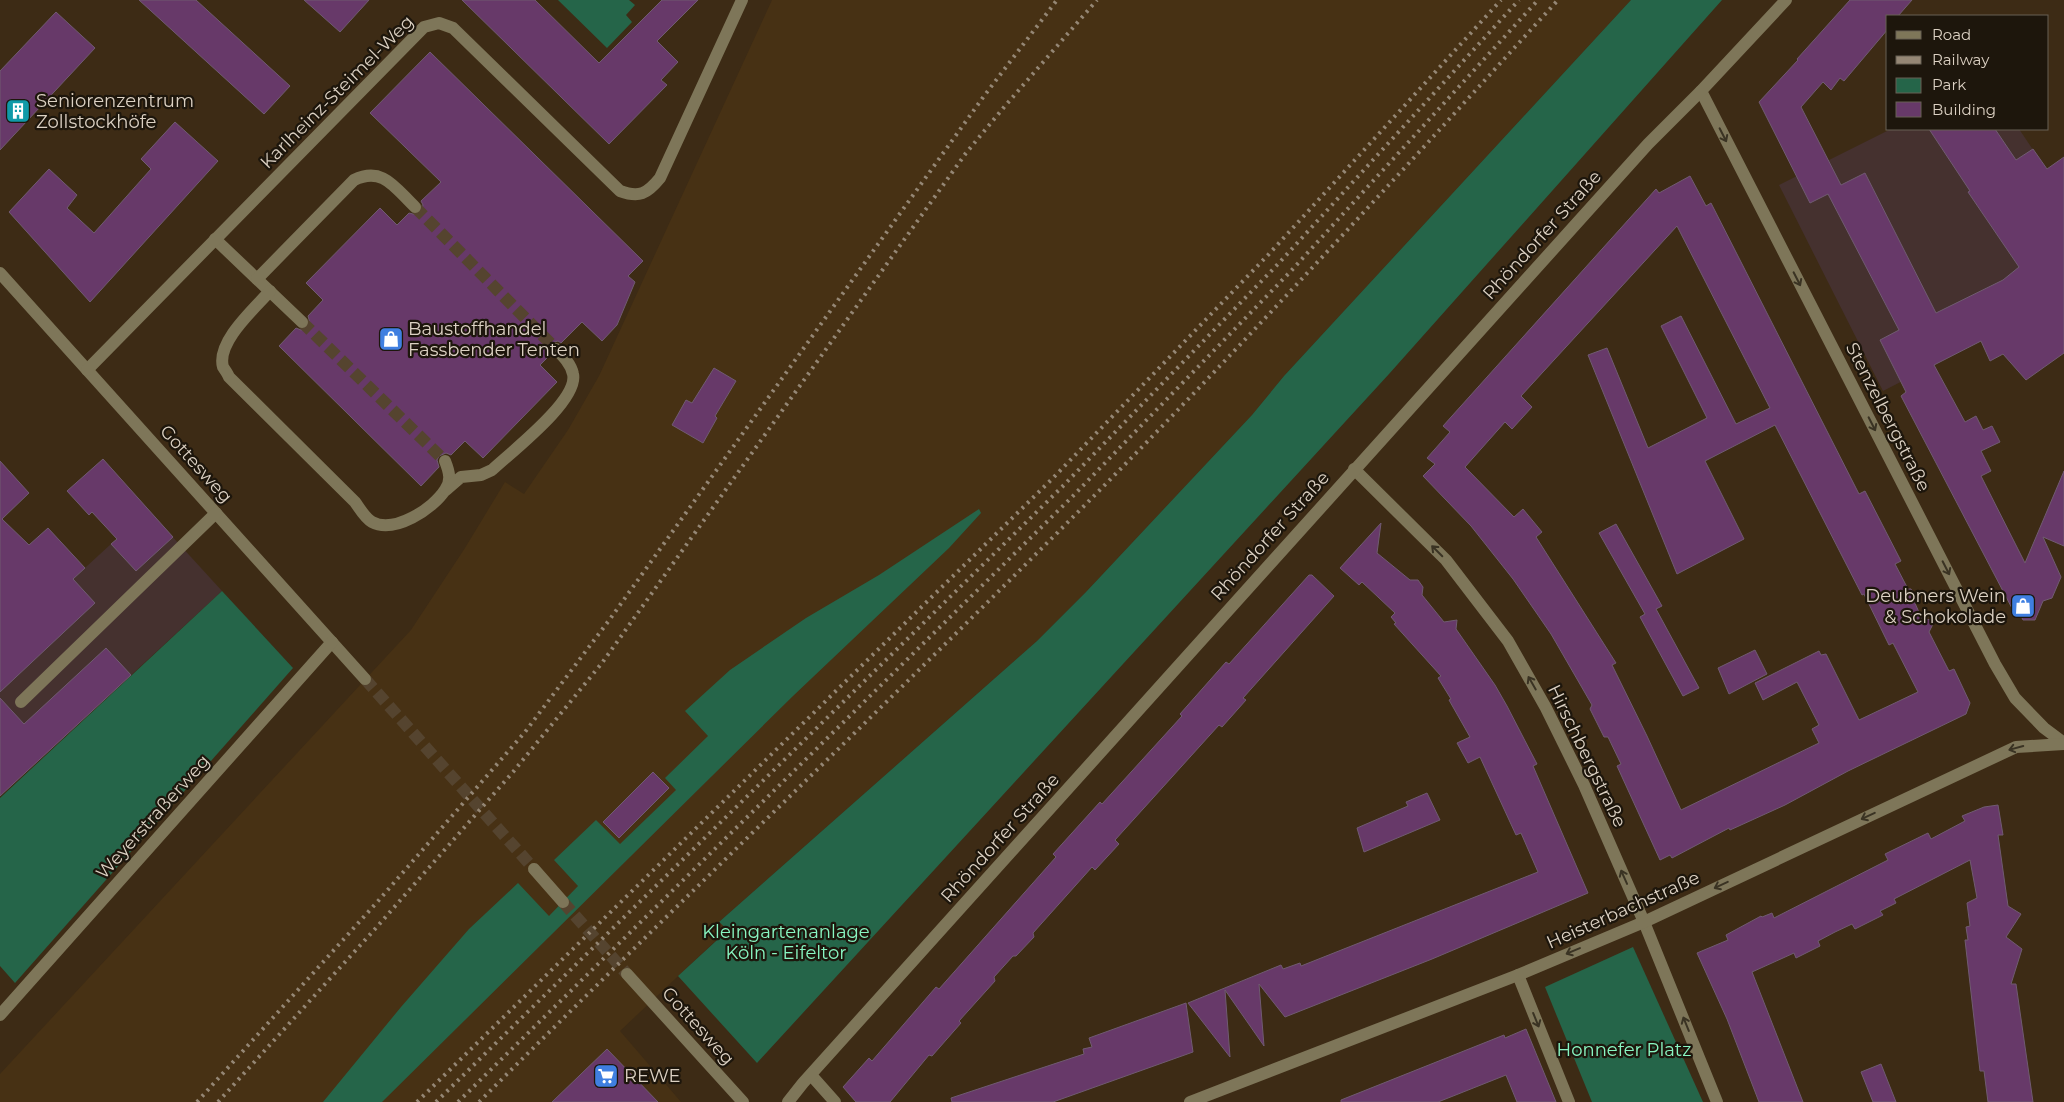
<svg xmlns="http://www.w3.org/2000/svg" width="2064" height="1102" font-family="Montserrat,sans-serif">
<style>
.built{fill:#473114}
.education{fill:#45312f}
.green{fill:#256549}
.building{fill:#673969;stroke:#705b71;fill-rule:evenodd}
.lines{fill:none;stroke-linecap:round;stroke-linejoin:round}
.minor-tunnel{stroke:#55442f;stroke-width:12;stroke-dasharray:12 6;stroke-linecap:butt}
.minor{stroke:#7e7659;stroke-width:12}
.rail{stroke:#958775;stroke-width:4;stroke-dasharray:2.5 5;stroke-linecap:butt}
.oneway{stroke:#3a3323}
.labels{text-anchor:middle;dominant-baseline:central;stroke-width:4.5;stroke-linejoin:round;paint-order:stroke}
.street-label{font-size:18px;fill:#dcd1c3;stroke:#1d160c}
.poi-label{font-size:18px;fill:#dcd1c3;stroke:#1d160c;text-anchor:start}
.park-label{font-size:18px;fill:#89f6c2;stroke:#1d160c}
</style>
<rect width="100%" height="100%" fill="#3d2b15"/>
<!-- built -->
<path class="built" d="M772 0H1631L1284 376 1252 415 1086 592 1037 641 720 921 728 929 620 1031 681 1102H0V1074L411 630 465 548 505 482 524 494 568 430 599 376Z"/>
<!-- education -->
<g class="education">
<path d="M1891 129H2019L2064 196 2016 323 1883 391 1779 185Z"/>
<path d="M148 510 222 591 24 774 0 746V646Z"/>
</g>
<!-- green -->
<g class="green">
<path d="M558 0H629L635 5 626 15 632 22 607 48Z"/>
<path d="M1631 0H1722L1389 374 757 1063 678 976 728 930 719 922 1037 641 1086 592 1252 415 1284 376Z"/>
<path d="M979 509 981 513 949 548 793 696 382 1102H323L401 1007 469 929 518 883 549 916 578 886 554 860 596 820 620 844 676 790 665 778 708 736 685 711 730 670 806 618 879 575Z"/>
<path d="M222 591 293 668 15 983 0 966V798Z"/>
<path d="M1633 947 1703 1102H1592L1545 987Z"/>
</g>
<!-- building -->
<g class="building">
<path d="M139 0H196L290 86 264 114Z"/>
<path d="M304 0H369L340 32Z"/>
<path d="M462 0H535L599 63 662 0H698L657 41 678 62 661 80 667 85 609 144Z"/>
<path d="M1850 0H1912L1898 16H1888V29L1844 81 1840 78 1831 90 1823 82 1801 107 1841 185 1865 173 1936 313 2003 280 2019 267 1968 192 1970 191 1929 129H1995L2016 160 2033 149 2047 169 2064 157V353L2026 380 2003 354 1990 361 1981 341 1934 365 1965 422 1976 416 1983 430 1992 426 2000 442 1981 451 1991 471 1981 476 2025 563 2064 471V546L2043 537 2061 577 2052 598 2043 601 2035 620H2023L2019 612 2015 614 1901 396 1906 392 1880 340 1899 330 1828 194 1810 203 1759 102 1798 60 1797 59Z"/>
<path d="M56 12 95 48 0 150V71Z"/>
<path d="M430 52 643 261 628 276 635 282 617 325 602 341 582 322 561 343 558 341 551 343 548 347 550 355 540 365 557 382 483 458 465 441 451 455 446 453 439 456 437 460 439 467 421 486 279 346 296 328 301 330 308 328 310 323 308 316 323 300 306 283 380 208 397 225 409 213 417 215 421 212 423 205 421 201 441 182 370 113Z"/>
<path d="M175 122 218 161 90 302 9 212 49 169 77 195 67 208 94 233 151 169 141 159Z"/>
<path d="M1690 176 1706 206 1711 203 1859 494 1865 491 1901 561 1895 564 1908 589H1911L1915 597 1914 601 1922 619 1935 620 1929 632 1949 671 1954 669 1970 703 1966 714 1848 771 1785 805 1730 830 1729 828 1672 858 1670 855 1660 860 1617 766 1621 764 1608 737H1604L1590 709 1592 705 1551 634 1513 579 1471 526 1423 476 1435 464 1427 458 1450 432 1443 426 1656 189 1659 193ZM1677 226 1770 408 1736 424 1681 316 1661 326 1707 418 1648 448 1607 348 1588 355 1677 574 1744 539 1705 461 1775 425 1862 595 1864 594 1889 645 1893 643 1918 692 1859 720 1826 654 1821 655 1819 651 1755 683 1763 700 1797 682 1819 725 1812 729 1819 743 1681 810 1647 736 1612 665 1616 663 1536 537 1542 532 1523 509 1514 517 1465 467 1505 422 1512 429 1532 407 1521 396Z"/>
<path d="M714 368 736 381 715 416 717 418 703 443 672 425 686 400 692 403Z"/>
<path d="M103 459 173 537 136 571 111 544 117 539 92 512 89 515 67 491Z"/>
<path d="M0 461 29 493 2 519 29 545 48 528 85 568 73 579 95 603 0 692Z"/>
<path d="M1381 523 1377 553 1410 580H1418L1423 587 1422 595 1444 622 1457 620 1456 629 1495 685 1507 706 1537 764 1533 766 1588 893 1432 959 1285 1017 1259 984 1264 1046 1225 990 1230 1057 1188 1003 1281 965 1283 969 1300 963 1301 966 1538 872 1521 833 1516 835 1480 757 1468 763 1457 743 1470 737 1449 700 1451 699 1438 678 1441 676 1394 624 1396 623 1391 617 1395 613 1362 582 1359 585 1340 568Z"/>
<path d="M1616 524 1662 606 1656 609 1699 688 1683 696 1640 617 1645 614 1599 533Z"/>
<path d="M1309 575H1312L1334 596 1243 698 1246 700 1222 727 1219 725 1115 840 1119 844 1095 870 1092 867 1033 933 1034 937 1016 956H1013L994 977 995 981 959 1021 961 1023 932 1056 929 1055 890 1102H856L843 1087 869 1058 872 1061 936 987 939 989 1056 857 1053 854 1100 802 1102 804 1182 716 1180 714 1226 662 1229 664Z"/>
<path d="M106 648 131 675 0 796V698L24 724Z"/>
<path d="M1755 650 1767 674 1729 694 1718 668Z"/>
<path d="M653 772 669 788 619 838 603 822Z"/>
<path d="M1427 793 1440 820 1364 852 1357 828 1408 806 1406 802Z"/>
<path d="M1998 805 2003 835H1998L2008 906 2021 914 2006 937 2022 949 2011 984H2016L2033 1102H1988L1984 1071H1980L1965 940H1968L1966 927 1970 926 1967 903 1977 898 1970 860 1894 899 1896 903 1880 911 1883 915 1855 929 1852 924 1835 932 1818 941 1820 946 1796 958 1794 953 1752 972 1803 1102H1759L1727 1019 1697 953 1728 940 1726 935 1761 916 1762 917 1772 913 1774 918 1888 860 1885 854 1928 833 1931 839 1965 821 1962 816 1984 807Z"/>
<path d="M1186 1003 1193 1052 1053 1102H952L951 1098 1084 1054 1083 1049 1092 1047 1089 1038Z"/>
<path d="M1526 1029 1556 1102H1517L1506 1075 1438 1102H1341V1100L1504 1035 1505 1038Z"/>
<path d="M607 1049 658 1102H552Z"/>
<path d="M1881 1064 1896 1102H1873L1861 1072Z"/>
</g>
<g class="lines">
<!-- minor-tunnel -->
<g class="minor-tunnel">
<path d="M415 207 556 349"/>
<path d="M302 322 445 461"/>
<path d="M365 679 534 869"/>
<path d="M563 902 627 974"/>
</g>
<!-- minor -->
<g class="minor">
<path d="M1701 91 1995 664 2015 698 2044 728 2064 743"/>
<path d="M215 239 302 322"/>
<path d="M0 273 365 679"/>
<path d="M257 279 354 180C383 166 395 188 415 207"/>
<path d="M270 291C255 308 216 342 223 367 225 370 228 374 229 377L355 502C360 509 365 518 372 522 394 534 433 509 445 490 452 481 449 471 445 461"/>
<path d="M87 370 424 27 439 23 453 28 620 191C639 198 647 194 660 178L742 0"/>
<path d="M1354 469 1446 560 1508 641 1546 708 1584 785 1644 922 1717 1102"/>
<path d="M446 490 461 477 481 475 492 470C511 452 579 400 573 374 571 364 563 356 556 349"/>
<path d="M21 702 216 513"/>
<path d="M534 869 563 902"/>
<path d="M627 974 743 1102"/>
<path d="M1518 975 1569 1102"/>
<path d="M0 1015 332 642"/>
<path d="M811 1075 835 1102"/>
<path d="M788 1102 803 1083 1648 144 1701 91 1786 0"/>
<path d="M1190 1102 1518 975 1644 922 2016 747 2064 744"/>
</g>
<!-- rail -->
<g class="rail">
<path d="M197 1102 379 900 525 732 610 619 984 96 1057 0"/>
<path d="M218 1102 375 929 513 772 602 663 966 153 1005 106 1097 0"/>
<path d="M417 1102 1053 478 1269 254 1501 0"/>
<path d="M436 1102 1062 487 1279 263 1519 0"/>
<path d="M458 1102 1072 497 1291 271 1538 0"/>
<path d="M479 1102C678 903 882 709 1081 509 1245 344 1401 172 1558 0"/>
</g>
</g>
<!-- one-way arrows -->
<defs><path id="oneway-shaft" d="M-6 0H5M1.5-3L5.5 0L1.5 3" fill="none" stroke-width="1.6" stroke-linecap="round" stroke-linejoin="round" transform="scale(1.25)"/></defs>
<g class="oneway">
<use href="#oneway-shaft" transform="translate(1723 135) rotate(63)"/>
<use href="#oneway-shaft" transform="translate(1797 279) rotate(63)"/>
<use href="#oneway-shaft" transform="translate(1872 424) rotate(63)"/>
<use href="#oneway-shaft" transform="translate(1437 551) rotate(-135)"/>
<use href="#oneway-shaft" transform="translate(1946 568) rotate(63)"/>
<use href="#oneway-shaft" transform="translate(1532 683) rotate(-120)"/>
<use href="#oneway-shaft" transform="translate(2016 748) rotate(165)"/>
<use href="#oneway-shaft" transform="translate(1868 816) rotate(155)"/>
<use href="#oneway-shaft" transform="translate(1624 877) rotate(-114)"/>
<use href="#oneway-shaft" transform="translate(1721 885) rotate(155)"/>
<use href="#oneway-shaft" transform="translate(1573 951) rotate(157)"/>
<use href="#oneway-shaft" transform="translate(1536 1020) rotate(68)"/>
<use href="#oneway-shaft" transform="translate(1686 1024) rotate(-112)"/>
</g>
<!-- icons -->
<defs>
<symbol id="building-square" viewBox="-11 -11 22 22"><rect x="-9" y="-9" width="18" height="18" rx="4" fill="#0f9aa8" stroke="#1d160c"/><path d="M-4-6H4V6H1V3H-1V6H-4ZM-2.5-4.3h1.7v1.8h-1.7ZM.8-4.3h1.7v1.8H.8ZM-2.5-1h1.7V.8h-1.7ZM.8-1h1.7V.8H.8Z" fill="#fff"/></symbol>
<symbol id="shop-square" viewBox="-11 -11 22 22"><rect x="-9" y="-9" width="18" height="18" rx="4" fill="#3f7fe0" stroke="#1d160c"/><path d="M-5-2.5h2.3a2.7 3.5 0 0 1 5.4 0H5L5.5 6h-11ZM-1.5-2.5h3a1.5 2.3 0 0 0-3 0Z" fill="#fff"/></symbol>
<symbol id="supermarket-square" viewBox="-11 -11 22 22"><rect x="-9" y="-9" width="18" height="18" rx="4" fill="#3f7fe0" stroke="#1d160c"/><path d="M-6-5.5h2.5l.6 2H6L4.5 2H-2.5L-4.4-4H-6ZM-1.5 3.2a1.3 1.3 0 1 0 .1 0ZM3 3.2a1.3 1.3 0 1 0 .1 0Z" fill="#fff"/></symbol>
</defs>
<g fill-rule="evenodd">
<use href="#building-square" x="4" y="97" width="28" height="28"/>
<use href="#shop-square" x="377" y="325" width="28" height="28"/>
<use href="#shop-square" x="2009" y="592" width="28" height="28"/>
<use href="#supermarket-square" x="592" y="1062" width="28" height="28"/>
</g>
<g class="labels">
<!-- street labels -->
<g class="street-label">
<text transform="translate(337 92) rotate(-45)">Karlheinz-Steimel-Weg</text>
<text transform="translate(1542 235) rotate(-48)">Rhöndorfer Straße</text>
<text transform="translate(1888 417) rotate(63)">Stenzelbergstraße</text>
<text transform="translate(196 464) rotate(48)">Gottesweg</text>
<text transform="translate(1270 536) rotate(-48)">Rhöndorfer Straße</text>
<text transform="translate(1587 756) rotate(64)">Hirschbergstraße</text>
<text transform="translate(153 817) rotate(-48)">Weyerstraßerweg</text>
<text transform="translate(1000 838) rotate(-48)">Rhöndorfer Straße</text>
<text transform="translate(1623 910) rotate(-24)">Heisterbachstraße</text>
<text transform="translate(698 1026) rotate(48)">Gottesweg</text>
</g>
<!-- poi labels -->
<g class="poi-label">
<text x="36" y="101">Seniorenzentrum<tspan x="36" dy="21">Zollstockhöfe</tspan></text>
<text x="408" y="329">Baustoffhandel<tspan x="408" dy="21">Fassbender Tenten</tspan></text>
<text x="2006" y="596" text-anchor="end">Deubners Wein<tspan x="2006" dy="21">&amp; Schokolade</tspan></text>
<text x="624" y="1076">REWE</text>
</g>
<!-- park labels -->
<g class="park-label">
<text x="786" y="932">Kleingartenanlage<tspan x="786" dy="21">Köln - Eifeltor</tspan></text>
<text x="1624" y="1050">Honnefer Platz</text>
</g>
</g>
<!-- legend -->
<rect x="1886" y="15" width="162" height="115" fill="#1d160c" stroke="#696155"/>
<rect x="1896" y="31" width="25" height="8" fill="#7e7659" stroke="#696155"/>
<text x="1932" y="40" font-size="15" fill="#dcd1c3">Road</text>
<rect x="1896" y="56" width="25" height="8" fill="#958775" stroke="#696155"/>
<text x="1932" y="65" font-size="15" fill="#dcd1c3">Railway</text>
<rect x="1896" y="78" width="25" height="15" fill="#256549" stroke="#696155"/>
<text x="1932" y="90" font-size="15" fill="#dcd1c3">Park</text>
<rect x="1896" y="102" width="25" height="15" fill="#673969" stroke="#696155"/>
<text x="1932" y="115" font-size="15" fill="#dcd1c3">Building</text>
</svg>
